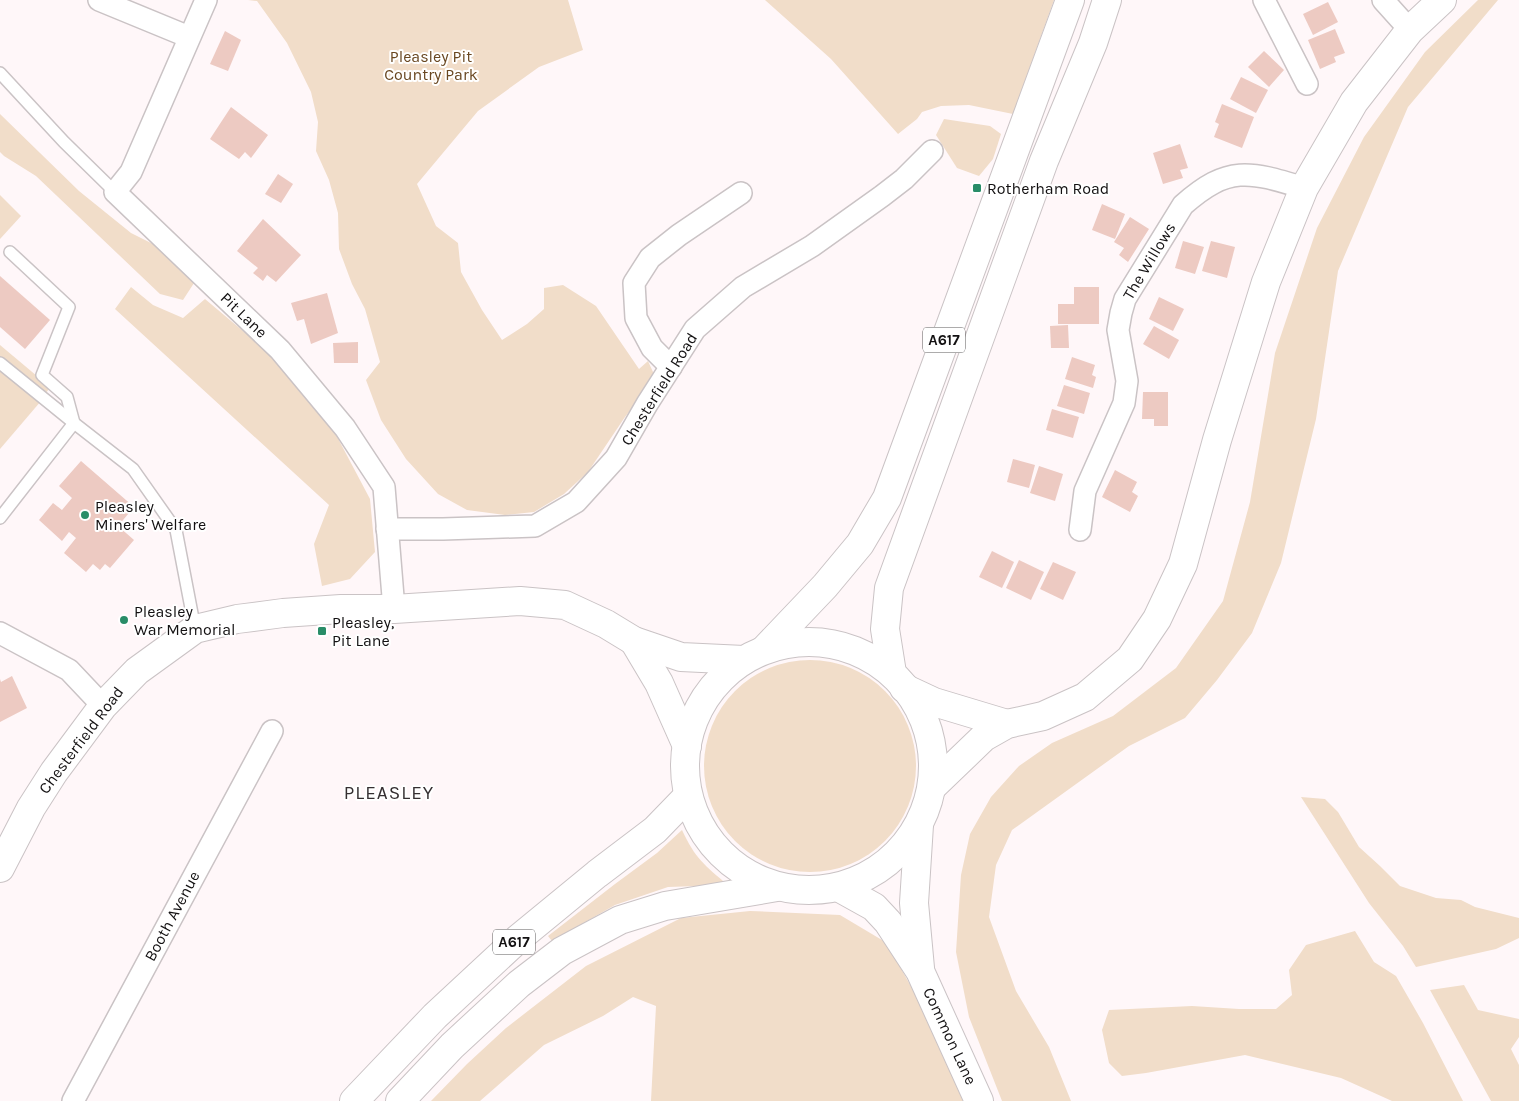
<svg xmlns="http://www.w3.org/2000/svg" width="1519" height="1101" font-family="Karla,sans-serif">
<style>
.green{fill:#f1ddc9}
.building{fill:#edcac2}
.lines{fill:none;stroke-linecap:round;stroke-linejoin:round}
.lane-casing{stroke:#cac3c5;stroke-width:14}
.street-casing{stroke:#cac3c5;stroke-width:24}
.secondary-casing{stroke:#cac3c5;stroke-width:30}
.highway-casing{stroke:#cac3c5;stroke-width:30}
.lane{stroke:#fff;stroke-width:11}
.street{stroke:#fff;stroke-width:21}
.secondary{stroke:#fff;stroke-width:28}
.highway{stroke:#fff;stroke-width:28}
.poi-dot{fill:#298d68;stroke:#fff;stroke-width:2}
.labels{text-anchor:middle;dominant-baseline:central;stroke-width:4;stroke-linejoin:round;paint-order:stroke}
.shield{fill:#fff;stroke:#5a5859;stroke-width:1}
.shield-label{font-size:15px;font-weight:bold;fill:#131112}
.park-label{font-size:16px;fill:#694721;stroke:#fff}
.poi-label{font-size:16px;fill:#131112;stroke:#fff;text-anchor:start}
.street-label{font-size:16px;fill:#131112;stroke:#fff}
.quarter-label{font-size:19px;letter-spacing:1px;fill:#352f31;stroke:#fff}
</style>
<rect width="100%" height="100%" fill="#fff7f9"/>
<!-- green -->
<g class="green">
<path d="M248 0H568L583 50 539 67 478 111 417 184 436 226 458 243 461 272 482 310 502 340 527 324 544 309V288L563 285 596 306 639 369 648 361 653 372V380L625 417 588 472 564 494 534 512 505 515 467 510 438 494 406 459 381 420 366 380 380 362 365 309 352 284 339 249 338 213 329 180 316 151 318 122 311 92 287 43 257 1Z"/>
<path d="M765 0H1054L1013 114 969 105 941 106 922 112 917 119 898 134 831 59Z"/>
<path d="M1478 0H1498L1408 107 1338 271 1316 419 1281 563 1252 633 1217 680 1185 718 1129 746 1012 830 996 865 989 917 1016 991 1049 1047 1071 1101H1002L969 1017 956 952 961 875 970 834 991 797 1019 766 1052 743 1113 716 1176 668 1223 601 1250 502 1275 353 1317 228 1364 137 1425 52Z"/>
<path d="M0 114 79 191 131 233 155 245 194 283 183 300 160 294 36 176 4 156 0 152Z"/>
<path d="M944 119 990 126 1001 134 993 159 979 176 957 168 936 135Z"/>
<path d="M0 195 21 216 0 239Z"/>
<path d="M131 287 153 305 183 318 205 299 269 353 333 429 370 499 375 552 350 579 322 586 314 544 329 505 115 309Z"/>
<path d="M0 345 50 387 41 401 0 449Z"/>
<circle cx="810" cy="766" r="106"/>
<path d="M1301 797 1325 799 1338 812 1359 847 1380 866 1400 886 1436 898 1461 900 1475 907 1519 918V938L1496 949 1416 967 1403 946 1369 903Z"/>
<path d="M682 830C695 858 704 865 728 885L668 887 615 905 552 941 548 936 615 884 657 853Z"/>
<path d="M750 911 840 915 887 943 926 1014 963 1101H651L656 1006 633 997 603 1016 544 1045 480 1101H431L467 1064 506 1028 586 966 681 918Z"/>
<path d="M1355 931 1374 962 1396 976 1423 1023 1463 1101H1392L1341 1078 1245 1055 1146 1073 1122 1076 1109 1063 1102 1030 1109 1010 1192 1006 1239 1009H1276L1292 995 1289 970 1306 945Z"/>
<path d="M1464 985 1478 1010 1519 1019V1037L1511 1049 1519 1065V1101H1491L1430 990Z"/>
</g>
<!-- building -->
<g class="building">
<path d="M1328 2 1338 22 1313 35 1303 14Z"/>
<path d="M1335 29 1345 53 1334 57 1336 62 1320 69 1308 40Z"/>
<path d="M225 31 241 40 228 71 210 64Z"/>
<path d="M1264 51 1284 70 1269 87 1248 67Z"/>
<path d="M1241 77 1268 90 1256 113 1230 99Z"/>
<path d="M1222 104 1254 117 1242 148 1214 137 1219 124 1215 122Z"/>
<path d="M231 107 268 135 251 158 245 152 239 159 210 139Z"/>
<path d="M1180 144 1188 168 1180 170 1183 178 1163 184 1153 153Z"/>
<path d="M278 174 293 184 281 203 265 194Z"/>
<path d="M1102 204 1125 214 1115 239 1092 230Z"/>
<path d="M1130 217 1149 229 1128 262 1119 255 1124 248 1114 242Z"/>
<path d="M263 219 301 255 276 282 267 275 263 281 253 273 258 268 237 251Z"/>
<path d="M1183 241 1204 247 1195 274 1175 268Z"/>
<path d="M1211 241 1235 247 1227 278 1202 271Z"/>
<path d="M0 276 50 320 25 349 0 327Z"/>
<path d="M1074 287H1099V324H1058V304H1074Z"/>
<path d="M327 293 338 333 311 344 304 319 297 321 291 303Z"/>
<path d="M1159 297 1184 309 1173 331 1149 319Z"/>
<path d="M1068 325 1069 348H1051L1050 326Z"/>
<path d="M1154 326 1179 340 1169 359 1143 344Z"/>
<path d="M358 342V363H334L333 343Z"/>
<path d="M1072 357 1095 365 1092 375 1096 377 1093 388 1065 379Z"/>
<path d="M1064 385 1090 393 1084 414 1057 406Z"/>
<path d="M1143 392H1168V426H1154V419H1142Z"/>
<path d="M1052 409 1079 417 1073 438 1046 430Z"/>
<path d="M1013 459 1035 465 1029 488 1007 482Z"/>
<path d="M81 461 134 507 118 526 134 540 110 568 105 564 100 570 93 564 86 572 64 553 76 538 69 532 62 541 39 520 53 503 62 510 72 498 59 486Z"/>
<path d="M1039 466 1063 474 1055 501 1030 493Z"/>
<path d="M1115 470 1137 482 1132 492 1138 496 1130 512 1102 497Z"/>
<path d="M992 551 1014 562 1002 588 979 577Z"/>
<path d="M1019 560 1044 572 1031 600 1006 588Z"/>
<path d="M1053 562 1076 572 1063 600 1040 589Z"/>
<path d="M12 676 27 708 0 722V679L1 682Z"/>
</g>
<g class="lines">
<defs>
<g id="lane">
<path d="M0 73 64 142 115 192"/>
<path d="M10 252 69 307 42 375 67 397 74 423"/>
<path d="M0 363 74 423"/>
<path d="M0 518 74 423 133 469 176 530 195 629"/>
</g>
<g id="street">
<path d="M99 0 189 37"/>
<path d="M206 0 131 172 115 192 280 350 345 428 384 487 394 609"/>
<path d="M1264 0 1307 84"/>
<path d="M1383 0 1410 30"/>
<path d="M671 367 652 348 636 318 634 283 650 258 679 235 741 193"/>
<path d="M387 529H443L535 526 576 502 616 458 647 404 695 329 743 287 812 246 882 196 904 179 932 151"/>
<path d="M1080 530 1085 491 1124 403 1127 381 1118 330 1121 313 1125 299 1183 205C1228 165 1249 171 1304 188"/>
<path d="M0 633 69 670 103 706"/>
<path d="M73 1101 272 731"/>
</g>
<g id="secondary">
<path d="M634 641 659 683 687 746"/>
<path d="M904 688 934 702 1007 724"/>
<path d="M932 787 984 737 1007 724 1043 716 1085 697 1130 659 1157 619 1183 564 1217 440 1266 282 1304 188 1354 102 1410 30 1442 0"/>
<path d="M919 825 914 903 920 968"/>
<path d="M0 868 31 808 54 772 103 706 137 671 195 629 237 619 283 613 341 609H394L520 601 565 605 606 624 634 641 681 657 744 660"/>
<path d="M838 887 874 907 888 922 920 971 979 1101"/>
</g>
<g id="highway">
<circle cx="809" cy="766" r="124"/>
<path d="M765 649 825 586 860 544 887 498 1070 0"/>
<path d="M892 673 885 629 889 588 1044 161 1093 43 1107 0"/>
<path d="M354 1101 435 1016 519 938 597 874 655 830 687 797"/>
<path d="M400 1101 452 1046 519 984 562 951 620 920 665 906 777 887"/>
</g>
</defs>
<!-- lane casing -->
<use href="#lane" class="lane-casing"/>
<!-- street casing -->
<use href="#street" class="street-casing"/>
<!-- secondary casing -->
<use href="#secondary" class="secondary-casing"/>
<!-- highway casing -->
<use href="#highway" class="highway-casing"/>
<!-- lane -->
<use href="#lane" class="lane"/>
<!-- street -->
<use href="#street" class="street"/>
<!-- secondary -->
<use href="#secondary" class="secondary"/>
<!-- highway -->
<use href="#highway" class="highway"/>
</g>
<!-- markers -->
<g class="poi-dot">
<rect x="972" y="183" width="10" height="10" rx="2.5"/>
<circle cx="85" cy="515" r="5"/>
<circle cx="124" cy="620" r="5"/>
<rect x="317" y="626" width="10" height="10" rx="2.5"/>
</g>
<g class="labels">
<!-- shield labels -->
<g class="shield">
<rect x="923" y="327.5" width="42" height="25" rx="4"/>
<rect x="493" y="929.5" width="42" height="25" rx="4"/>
</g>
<g class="shield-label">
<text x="944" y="340">A617</text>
<text x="514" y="942">A617</text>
</g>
<!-- park labels -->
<g class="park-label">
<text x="431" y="56">Pleasley Pit<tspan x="431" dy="18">Country Park</tspan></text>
</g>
<!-- poi labels -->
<g class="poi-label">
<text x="987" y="188">Rotherham Road</text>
<text x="95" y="506">Pleasley<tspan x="95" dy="18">Miners' Welfare</tspan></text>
<text x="134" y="611">Pleasley<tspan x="134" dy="18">War Memorial</tspan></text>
<text x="332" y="622">Pleasley,<tspan x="332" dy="18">Pit Lane</tspan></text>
</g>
<!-- street labels -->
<g class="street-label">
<text transform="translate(1149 261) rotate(-59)">The Willows</text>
<text transform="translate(244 315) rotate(44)">Pit Lane</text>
<text transform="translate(659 389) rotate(-58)">Chesterfield Road</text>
<text transform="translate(81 740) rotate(-53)">Chesterfield Road</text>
<text transform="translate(172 916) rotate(-62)">Booth Avenue</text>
<text transform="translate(950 1036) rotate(65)">Common Lane</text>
</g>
<!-- quarter labels -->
<g class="quarter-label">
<text x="389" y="793">PLEASLEY</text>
</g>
</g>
</svg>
